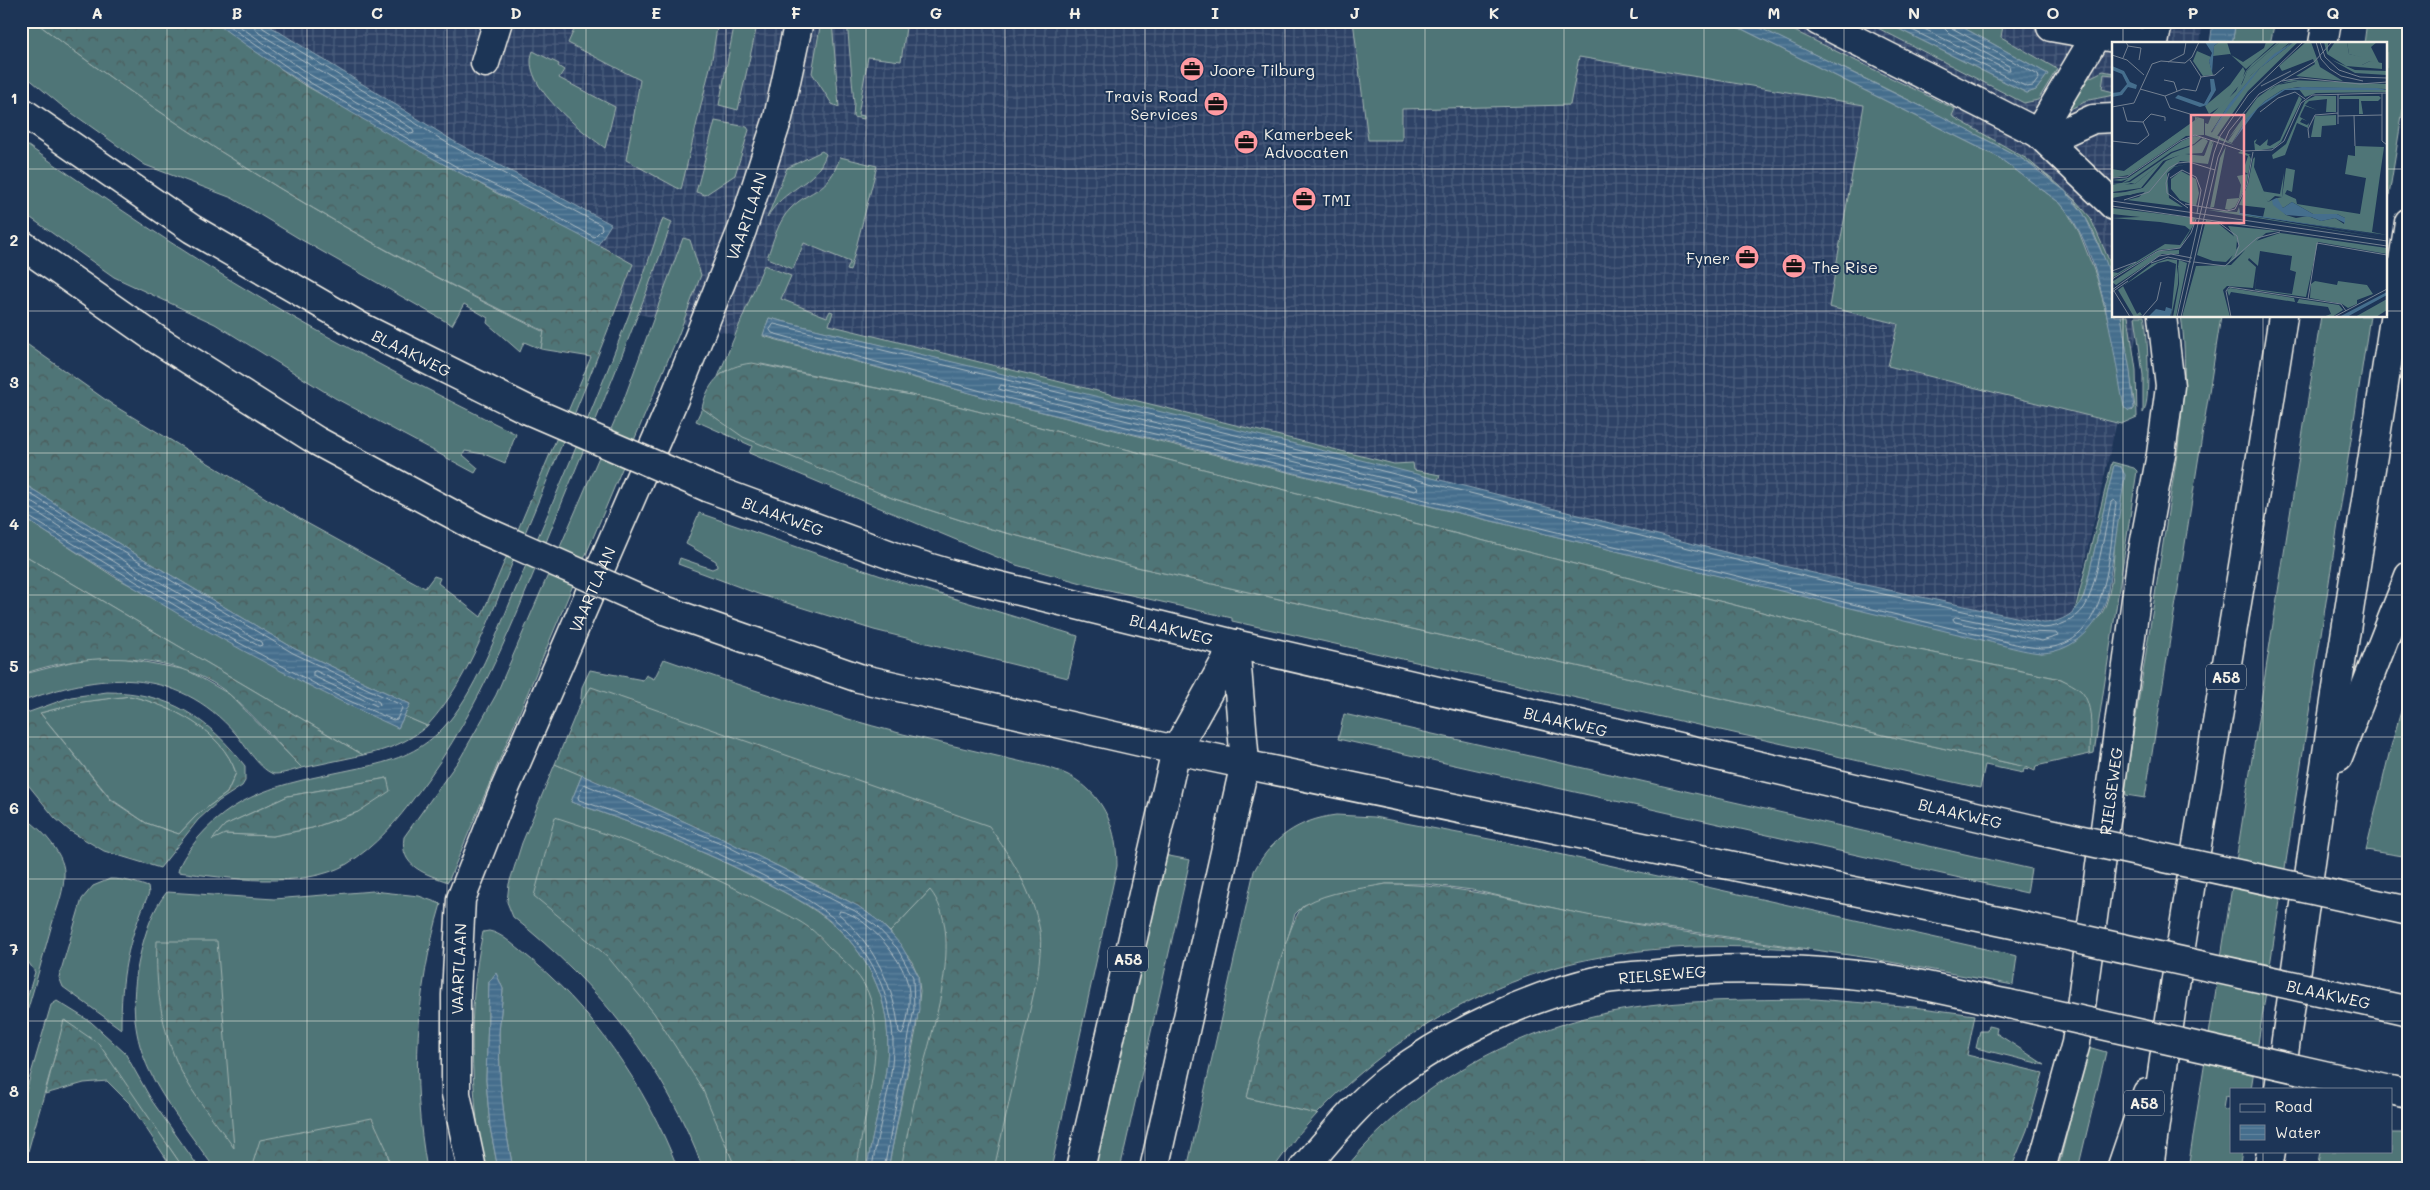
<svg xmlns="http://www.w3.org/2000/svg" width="2430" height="1190" font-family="Mali,sans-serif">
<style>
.industrial{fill:url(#industrial-grid)}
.grass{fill:#4f7577;stroke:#a2b3b0;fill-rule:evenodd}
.forest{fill:url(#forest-crowns);stroke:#a2b3b0;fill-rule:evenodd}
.water{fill:url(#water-rules);stroke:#8ba2b1}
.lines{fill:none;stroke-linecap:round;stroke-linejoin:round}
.shore{stroke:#aebdc4;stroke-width:1}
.minor-casing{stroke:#f4f1e8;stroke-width:31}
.major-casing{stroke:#f4f1e8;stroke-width:31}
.highway-casing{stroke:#f4f1e8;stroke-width:31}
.minor{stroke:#1d3557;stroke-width:28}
.major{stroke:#1d3557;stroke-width:28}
.highway{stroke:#1d3557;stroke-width:28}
.minor-bridge-casing{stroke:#f4f1e8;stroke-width:31;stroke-linecap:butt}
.major-bridge-casing{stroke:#f4f1e8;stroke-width:31;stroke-linecap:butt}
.minor-bridge{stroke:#1d3557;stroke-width:28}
.major-bridge{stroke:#1d3557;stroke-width:28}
.grid{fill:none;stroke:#f4f1e8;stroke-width:1;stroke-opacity:0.55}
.labels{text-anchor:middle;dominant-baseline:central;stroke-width:4;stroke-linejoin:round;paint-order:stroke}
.shield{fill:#1d3557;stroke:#b4b9bc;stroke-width:1}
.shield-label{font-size:15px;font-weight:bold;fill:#f4f1e8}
.poi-label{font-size:16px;fill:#f4f1e8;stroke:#1d3557;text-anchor:start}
.street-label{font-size:16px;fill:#f4f1e8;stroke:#1d3557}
.inset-road{fill:none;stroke:#738091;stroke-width:1}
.view{fill:#ff9aa2;fill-opacity:0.15;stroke:#ff9aa2;stroke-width:2.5}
.inset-edge{fill:none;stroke:#f4f1e8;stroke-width:2.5}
.neatline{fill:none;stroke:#f4f1e8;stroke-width:2}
.grid-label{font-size:16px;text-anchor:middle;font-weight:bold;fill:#f4f1e8}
</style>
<defs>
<pattern id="industrial-grid" width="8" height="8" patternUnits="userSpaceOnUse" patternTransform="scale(1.25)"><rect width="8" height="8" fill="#2d4266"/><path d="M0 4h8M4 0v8" fill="none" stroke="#4c5e7c"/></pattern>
<pattern id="forest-crowns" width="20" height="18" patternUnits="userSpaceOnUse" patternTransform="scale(1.25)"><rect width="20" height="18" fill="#4f7577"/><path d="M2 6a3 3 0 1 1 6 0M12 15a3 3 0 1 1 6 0" fill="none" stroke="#4c5c5c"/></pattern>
<pattern id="water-rules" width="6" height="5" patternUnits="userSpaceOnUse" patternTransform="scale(1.25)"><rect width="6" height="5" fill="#456e8d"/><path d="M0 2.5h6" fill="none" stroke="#60839d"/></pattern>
</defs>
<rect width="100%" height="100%" fill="#1d3557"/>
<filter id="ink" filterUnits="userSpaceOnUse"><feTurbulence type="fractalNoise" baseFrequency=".02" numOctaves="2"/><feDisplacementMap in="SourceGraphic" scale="10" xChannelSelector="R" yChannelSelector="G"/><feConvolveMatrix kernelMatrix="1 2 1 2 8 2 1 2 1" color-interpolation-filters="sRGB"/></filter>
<g filter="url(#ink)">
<!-- industrial -->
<path class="industrial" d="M188 21H2203L2200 44H2114V316H2141L2068 635 759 340 560 297Z"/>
<!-- grass -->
<g class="grass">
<path d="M21 21H34C189 140 368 247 544 332L541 349 524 342 520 352 487 323 488 318 464 304 452 325 300 239 232 198 145 165 62 106 21 72Z"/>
<path d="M578 21H718L712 59 681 190 626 160 640 80 568 43Z"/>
<path d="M735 21H758L738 110 719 105Z"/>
<path d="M821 21H832L839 107 832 104 812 73Z"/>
<path d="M847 21H907L901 61 868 57 858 115 864 116V119L853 117 854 103Z"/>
<path d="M1353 21H1719L1742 29 1998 157 2060 203 2066 210 2079 232 2097 278 2132 411 2135 407 2121 316H2128L2136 370 2137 417 2121 424 1888 366 1898 324 1829 307 1864 105 1579 57 1570 105 1402 109V140H1368Z"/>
<path d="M1745 21H1774L1955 109 1952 116 2027 159 2075 200 2090 217 2105 251 2114 272V290C2105 260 2094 225 2074 200 2045 167 2002 148 1963 128 1892 90 1818 57 1745 21Z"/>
<path d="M1864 21H1883L2027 93 2036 90 2048 74 1951 21H2004L2001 37 2057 69 2038 100 2024 103Z"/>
<path d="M2236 21H2275L2270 44H2232Z"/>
<path d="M2367 21H2409V72L2386 214V44H2364Z"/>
<path d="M533 51 559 64 558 66 564 70 559 78 615 107 605 148C582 131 519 85 533 51Z"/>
<path d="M2103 71 2114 73V75L2104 74 2102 89 2114 92V95L2089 100 2060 114 2079 83Z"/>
<path d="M715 121 747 127 749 130 735 175 705 195 696 192Z"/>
<path d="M21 141C100 196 179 250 262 299 345 348 430 391 516 434L505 463 484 454 465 451 463 455 478 468 475 473 335 398 215 324 114 277 21 211Z"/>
<path d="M822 151 826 154C816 186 783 187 767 218L787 168Z"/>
<path d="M840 157 877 166 850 271 847 270 850 262 804 243 793 269 767 258C773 242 778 221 790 209 812 187 828 194 840 157Z"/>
<path d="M663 218 672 222C639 316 601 408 563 500 522 601 484 706 417 794 397 821 376 846 347 864 302 890 227 878 178 872 180 860 191 848 198 838 241 788 294 782 354 769 386 763 413 756 437 734 470 704 494 641 511 600 565 474 620 349 663 218ZM387 778 358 812 312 828 273 836 225 834 213 839 225 825 288 796Z"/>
<path d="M683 238 690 240 701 275 678 336 448 882C426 874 399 867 404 837L461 757 496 695 624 399Z"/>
<path d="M764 265 791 276 781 299 827 317 830 311 833 312 829 325 1394 464 1413 463 1414 470 1440 475 1438 480 769 318 763 336 1002 402 1183 447 2042 653C2053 646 2093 624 2100 616 2119 592 2115 496 2114 465L2086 588 2081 604 2075 610 2112 462 2134 468 2137 471 2094 753 2090 754 2088 708 2081 691 2061 679 1875 641 930 399 761 364 725 371 718 377Z"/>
<path d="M2135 316H2144C2148 331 2151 404 2143 413V375Z"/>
<path d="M2181 316H2221L2145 798 2126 795 2125 787 2178 448C2183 405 2188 360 2181 316Z"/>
<path d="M2321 316H2370L2251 1089H2231V1097L2225 1096 2223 1109 2231 1111V1151H2242L2239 1169H2188Z"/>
<path d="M702 408 718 419 892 498 976 525 1137 567 2026 767 2029 770 2024 769 2023 773 1985 765 1980 788 1232 621V618L1100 588 1016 565 749 453 752 446 696 421Z"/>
<path d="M699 513 887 578 1078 636 1068 678 874 630 758 594 678 564 680 558 712 569 717 567 716 561 686 544Z"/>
<path d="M21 516 113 576 398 728 404 716 427 726C408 742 388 750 363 755L21 553Z"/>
<path d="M123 658 187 670 229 694 302 768C294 770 283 774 275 774 262 773 244 744 236 734 175 664 99 673 21 702V675L82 659Z"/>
<path d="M664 659C743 687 822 713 903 734 940 743 977 751 1014 760 1034 765 1057 767 1075 779 1106 799 1117 831 1117 866L1051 1169H888L916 1030 920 991 918 975 912 962 890 932 930 890 579 718 582 687 590 670 643 680 646 675 654 679Z"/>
<path d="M2409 683V857L2366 850 2390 750Z"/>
<path d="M130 696C171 705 222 730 236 773L227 793 197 815 179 834 146 823 111 799 40 713 82 702Z"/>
<path d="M1344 714 2031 869 2027 893 1338 739Z"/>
<path d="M555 764 582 775 571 802C636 824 699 848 760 880 786 893 812 906 834 925 863 950 884 989 887 1027 892 1076 873 1121 867 1169H703C666 1067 598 984 513 917L507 902 509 884 522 843Z"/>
<path d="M1336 815 1374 817 1505 842 2017 956 2013 985 1869 958 1599 918 1472 890 1426 884H1386L1332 895 1304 905 1295 914 1278 971 1247 1098 1317 1114 1297 1136 1273 1169H1187L1254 871C1272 838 1298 820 1336 815Z"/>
<path d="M21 816C38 824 64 853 64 872 65 889 57 908 52 924 42 960 32 996 21 1032V1017L35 972 21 951Z"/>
<path d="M1164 855 1190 860 1120 1169H1092Z"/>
<path d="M110 879C123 879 135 882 148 887L149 893C127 943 121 974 121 1029L63 987 59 977 82 899 93 886Z"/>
<path d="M373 891 419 896 441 904C415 991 411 1080 427 1169H391L386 1148 261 1140 251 1169H215C162 1094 118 1053 140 955 145 933 153 908 167 892L274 899Z"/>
<path d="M489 931C501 933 512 944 521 951 591 1006 646 1086 678 1169H513L505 1125 500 1079 499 1033 503 989 496 973 489 982 486 1080 490 1127 498 1169H484C471 1091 466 1010 483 932Z"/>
<path d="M57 1001 91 1022 125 1053 152 1101 200 1169H184L160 1134 65 1020 23 1169H21V1108L51 1005Z"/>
<path d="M1988 1026 1997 1028 1996 1033 2045 1065 1976 1048 1980 1031H1987Z"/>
<path d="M2088 1047 2106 1052 2078 1169H2058L2075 1101 2085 1049Z"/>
<path d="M2391 1133H2409V1169H2317L2320 1151H2391Z"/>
</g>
<!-- forest -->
<g class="forest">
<path d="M34 21H213L301 83 498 194 537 211 633 264C597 361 557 457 517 552 492 610 471 678 427 726L404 716 410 704 295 649 137 555 21 482V340L113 405 305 522 425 588 434 576 440 578 438 583 481 617 591 357 541 349 544 331C368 247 189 140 34 21Z"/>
<path d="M752 363 930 399 1875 641 2061 679C2067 682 2076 686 2081 691 2095 706 2090 736 2090 754L2036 766 2035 771 2026 767 1137 567 976 525 892 498 743 437 702 408C708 381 724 366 752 363Z"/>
<path d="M21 553 363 755 302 768C278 744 255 716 229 694 175 650 83 651 21 675Z"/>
<path d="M591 687 989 826C1011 858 1033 892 1040 931 1042 945 1039 960 1038 974L994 1169H901C906 1139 912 1109 920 1079 932 1029 966 934 930 890L890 932C862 903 821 888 786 870 710 833 633 797 555 764L579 706Z"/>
<path d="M107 692C169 692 208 718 245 766V781L242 786 219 801 198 820 160 868 104 851 70 831 55 818 21 776V715L71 697ZM130 696C170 705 222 730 236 773L227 793 197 815 179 834 146 823 111 800 40 713 82 702Z"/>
<path d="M387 778 390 791 358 812 312 828 273 836 225 834 212 840 225 825 288 796Z"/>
<path d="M555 817C627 840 691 865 758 900 774 909 793 916 808 927 816 932 823 941 830 948 847 964 864 976 871 1001 885 1053 862 1116 857 1169H736L702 1088 654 1013 607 956 534 896Z"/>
<path d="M1386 884C1458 884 1526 903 1597 917 1666 931 1738 939 1808 950 1739 945 1669 944 1600 957 1492 977 1393 1035 1317 1114L1247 1098C1254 1068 1285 916 1305 905 1328 891 1361 889 1386 884Z"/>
<path d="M157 941H217L234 1148C216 1122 194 1097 180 1069 161 1030 155 984 157 941Z"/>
<path d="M1815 999 1914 1007 1975 1015 1967 1055 2043 1073 2027 1130 2011 1169H1345C1410 1088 1510 1032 1611 1012 1677 999 1748 1000 1815 999Z"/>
<path d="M64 1020 99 1044 184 1169H173L130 1104 107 1081 84 1083 45 1094Z"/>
<path d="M372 1118 386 1148 391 1169H251L260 1140Z"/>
</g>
<!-- water -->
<g class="water">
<path d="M213 21H262L455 142 611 224 598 245C466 176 333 111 213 21Z"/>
<path d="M1719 21 1748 22 1941 116 2021 158 2065 191 2084 214 2106 262 2114 290V316H2121L2130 371 2134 409 2129 411 2124 407C2112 347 2102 248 2060 203L1998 157 1742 29Z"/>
<path d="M1883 21H1951L2048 74 2036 90 2027 93Z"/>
<path d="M2213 21H2236L2232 44H2210Z"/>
<path d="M769 318 1333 453 1733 554 1856 583 2044 623C2062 622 2077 613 2084 596L2114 465 2121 467 2125 475 2107 597C2099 626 2074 651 2043 653 2027 653 1988 641 1970 637L1002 402 763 335Z"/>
<path d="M21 482 137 555 295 649 410 704 398 728C266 669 142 595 21 516Z"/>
<path d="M582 775 725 840 858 906 880 922 901 945 918 975 919 1009 888 1169H867C873 1121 892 1076 887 1027 884 989 864 953 837 927 816 907 789 895 763 881 701 849 637 824 571 802Z"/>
<path d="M496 973 503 989 499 1033 500 1079 505 1125 513 1169H498L490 1127 486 1080 489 982Z"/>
</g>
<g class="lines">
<!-- shore -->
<g class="shore">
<path d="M222 21 304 79 356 109 457 167 539 207 594 237 602 229 601 225 452 146 263 28 260 21"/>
<path d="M232 21 307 73 411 134 414 133 413 129 259 33 255 28 254 21"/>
<path d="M1894 21 2027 87 2033 86 2039 78 2038 75 1952 28 1950 21"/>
<path d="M1908 21 2007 70H2010L2009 66 1949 33 1944 28 1943 21"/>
<path d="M774 324 1331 458 1732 559 1855 588 2043 628C2059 627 2074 621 2084 608 2095 592 2106 524 2111 502L2114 500 2116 503C2109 549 2110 648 2042 648 2023 648 1991 637 1971 633L1003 397 772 333 770 330Z"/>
<path d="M1001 385 1416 486 1418 489 1415 491 1005 391 999 389Z"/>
<path d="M21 488 135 559 293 653 401 705 402 708 397 719 393 720 336 695 219 632 21 512"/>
<path d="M21 495 131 565 261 642 262 645 259 646C180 604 104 556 29 507L21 506"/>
<path d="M1956 617 2029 632 2056 633 2058 636 2042 641 1955 622 1953 619Z"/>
<path d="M316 671 379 702 380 705 377 706 313 676V672Z"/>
<path d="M840 911C864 914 899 955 906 978 912 993 909 1021 902 1035L899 1033C895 987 874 945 839 914Z"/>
<path d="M872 1169C877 1127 894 1085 893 1042 892 1003 877 964 851 935 827 908 796 893 764 876 704 845 644 822 579 800L578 797 584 784 723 844 855 911 876 926 897 948 913 977 914 1009 884 1169"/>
</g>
<defs>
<g id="minor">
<path d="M1818 21 2038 133 2114 206"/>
<path d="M2051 21V27L2149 44"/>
<path d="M2154 44 2158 21"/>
<path d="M485 63 498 21"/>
<path d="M2038 133 2097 34"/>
<path d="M2038 133H2062L2093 119 2114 118"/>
<path d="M2391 1090 2409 1094"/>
<path id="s1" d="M472 1169 456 1094V995L461 899 503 793 674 399 742 230 778 118 799 21"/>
<path id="s2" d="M1303 1169C1330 1138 1356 1104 1389 1079 1447 1034 1529 996 1601 980 1616 977 1632 976 1648 975 1723 966 1800 968 1876 977 1920 983 1965 995 2009 1004"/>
<path id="s3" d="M2041 1169 2076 1043 2141 562 2161 454 2170 386 2162 316"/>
</g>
<g id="major">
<path id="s4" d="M21 111 192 229 361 327 528 410"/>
<path d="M21 244 156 339 317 441 478 528"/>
<path id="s5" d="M709 488 907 561 951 574 1235 644 2036 830"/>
<path d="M664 610 859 678 1176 750 2022 926"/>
</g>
<g id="highway">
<path d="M2323 44 2327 21"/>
<path d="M2338 757 2409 576"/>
<path d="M2279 1089 2319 805 2409 222"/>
<path d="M1080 1169 1176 750 1235 644"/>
<path d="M1154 1169 1245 763 1235 644"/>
<path d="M2121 1169 2147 1093"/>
<path d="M2149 1169C2186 884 2240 601 2283 316"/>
<path d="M2268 1169 2271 1151"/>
</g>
</defs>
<!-- minor casing -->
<use href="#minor" class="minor-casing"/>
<!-- major casing -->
<use href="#major" class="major-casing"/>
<!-- highway casing -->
<use href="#highway" class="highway-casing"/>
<!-- minor -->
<use href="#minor" class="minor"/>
<!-- major -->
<use href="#major" class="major"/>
<!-- highway -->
<use href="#highway" class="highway"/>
<defs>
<path id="minor-bridge" d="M2009 1004 2386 1089"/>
<g id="major-bridge">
<path d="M528 410 709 488"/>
<path d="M478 528 664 610"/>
<path d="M2036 830 2409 911"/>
<path id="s6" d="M2022 926 2409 1011"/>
</g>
</defs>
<!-- minor-bridge casing -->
<use href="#minor-bridge" class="minor-bridge-casing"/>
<!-- major-bridge casing -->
<use href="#major-bridge" class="major-bridge-casing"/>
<!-- minor-bridge -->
<use href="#minor-bridge" class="minor-bridge"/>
<!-- major-bridge -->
<use href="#major-bridge" class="major-bridge"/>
</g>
</g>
<!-- grid -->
<path class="grid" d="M167 21V1169M307 21V1169M447 21V1169M586 21V1169M726 21V1169M866 21V1169M1005 21V1169M1145 21V1169M1285 21V1169M1425 21V1169M1564 21V1169M1704 21V1169M1844 21V1169M1983 21V1169M2123 21V44M2263 21V44M21 169H2114M2386 169H2409M21 311H2114M2386 311H2409M2123 316V1169M2263 316V1089M21 453H2409M21 595H2409M21 737H2409M21 879H2409M21 1021H2409M2263 1151V1169"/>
<!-- icons -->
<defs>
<symbol id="office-disc" viewBox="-11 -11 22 22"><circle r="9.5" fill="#ff9aa2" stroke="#1d3557"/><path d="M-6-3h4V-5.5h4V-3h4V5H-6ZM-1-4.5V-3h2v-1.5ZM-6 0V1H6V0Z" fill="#111"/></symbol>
</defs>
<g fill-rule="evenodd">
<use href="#office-disc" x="1178" y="55" width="28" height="28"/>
<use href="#office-disc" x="1202" y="90" width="28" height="28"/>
<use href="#office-disc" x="1232" y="128" width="28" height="28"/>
<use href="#office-disc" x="1290" y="185" width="28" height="28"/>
<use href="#office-disc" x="1733" y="243" width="28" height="28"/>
<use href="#office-disc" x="1780" y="252" width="28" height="28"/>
</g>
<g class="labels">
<!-- shield labels -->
<g class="shield">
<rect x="2206" y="664.5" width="40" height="25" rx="4"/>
<rect x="1108" y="946.5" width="40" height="25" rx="4"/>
<rect x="2124" y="1090.5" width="40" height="25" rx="4"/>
</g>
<g class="shield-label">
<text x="2226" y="677">A58</text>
<text x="1128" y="959">A58</text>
<text x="2144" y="1103">A58</text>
</g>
<!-- poi labels -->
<g class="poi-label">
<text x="1210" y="69">Joore Tilburg</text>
<text x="1198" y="95" text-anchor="end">Travis Road<tspan x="1198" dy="18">Services</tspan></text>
<text x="1264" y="133">Kamerbeek<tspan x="1264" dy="18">Advocaten</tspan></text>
<text x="1322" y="199">TMI</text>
<text x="1730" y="257" text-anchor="end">Fyner</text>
<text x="1812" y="266">The Rise</text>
</g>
<!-- street labels -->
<g class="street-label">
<text stroke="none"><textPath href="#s1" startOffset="1012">VAARTLAAN</textPath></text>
<text stroke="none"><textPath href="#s4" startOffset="460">BLAAKWEG</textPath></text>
<text stroke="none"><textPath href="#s5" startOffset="79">BLAAKWEG</textPath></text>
<text stroke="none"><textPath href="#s1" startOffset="608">VAARTLAAN</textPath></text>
<text stroke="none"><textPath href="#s5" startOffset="484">BLAAKWEG</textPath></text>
<text stroke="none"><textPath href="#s5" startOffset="889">BLAAKWEG</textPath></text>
<text stroke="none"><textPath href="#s3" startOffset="385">RIELSEWEG</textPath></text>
<text stroke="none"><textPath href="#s5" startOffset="1294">BLAAKWEG</textPath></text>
<text stroke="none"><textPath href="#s1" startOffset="202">VAARTLAAN</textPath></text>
<text stroke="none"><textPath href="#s2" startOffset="422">RIELSEWEG</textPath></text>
<text stroke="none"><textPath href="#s6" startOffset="314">BLAAKWEG</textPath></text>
</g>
</g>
<!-- overview -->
<g transform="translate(2112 42)">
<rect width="275" height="275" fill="#1d3557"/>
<path d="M107 0H115L119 13 131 20 152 6 154 0H164L134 27 118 12 101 14 102 4ZM166 0H168L135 29 129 43 156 16 180 0 147 27 117 62 99 90 122 103 93 93V81L96 82 100 72 124 49 134 29 140 22ZM235 0H265L259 5 267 21H270L263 22 258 19 250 23V16L237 12ZM85 9 99 15 97 19 101 33 91 34 81 19ZM131 25 133 29 129 41 112 62 97 72 93 64 118 43ZM179 38 275 42V47L186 45 185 39 171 41 161 46 116 97 145 56 160 45ZM186 46 263 47 275 48V50L204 51 193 55ZM187 54 190 57 169 100 162 106 143 109 142 99 145 97 143 101 148 104 156 97 155 103 158 104 168 98ZM203 54H224V70H214L215 57 197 59 193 63 205 68 193 64 189 72 200 77 189 72 188 75 195 79 190 77 188 80 195 83 197 81 196 86 185 81 173 113 161 117 160 113 174 102 193 59ZM228 54H267L269 56 266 59H249L251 72H247V57H227ZM78 73 92 77V93L74 94 17 133 0 136V127L12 129 86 76ZM224 73V83L210 84 209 95H199L203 74ZM82 94 90 95 82 102 59 110 17 139 10 141H0H10L16 137 9 139 0 138 16 136 70 99ZM91 96 96 99 90 111 73 112 92 114 102 99 96 122 68 119 36 149 0 156V151L19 150 31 146 54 119 68 113 51 119 23 142 19 141 10 144 0 142 18 140 60 111 82 103ZM243 104 272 105 260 190 275 193 127 172 275 197 96 168 125 170 127 165 128 171 151 175 153 166 127 163 136 142 141 117 143 115 156 114 143 115 142 125 156 160 160 158 174 173 184 176 196 174 209 179 223 176 232 182 233 176 225 172H201L180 160 171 166 162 157 170 155 174 126 183 128 180 150 175 148 173 152 184 157 185 162 248 172 254 136 233 132 236 113 243 114ZM129 109 139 113H137L139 117 134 144 123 165 117 168 113 167 115 157 127 156 129 143 125 134 136 132 131 129 136 114 126 111ZM76 122 62 125 55 131 57 156 71 165 15 158 27 155 60 125ZM0 166 83 176 82 182 68 206 46 208 0 236V230L6 231 53 202 68 203 78 188 73 184 48 180 0 176 28 175 0 172ZM94 178 107 182 125 197 124 210 114 220 101 219 85 213ZM116 184 167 189 154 191 115 223 127 203ZM168 191 275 206V212L206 200 194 255 143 248 146 225 143 247 180 252 184 230 178 228 180 214 148 209 146 224 137 216 136 218 144 225 141 246 115 244 111 248 118 275H70L84 224 119 223 141 200ZM67 208V212H50L4 243 0 240 46 209ZM55 217 65 218V242L59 275 64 222 56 219 46 221 11 244 25 272 28 270 30 273 22 275 6 248 40 222ZM67 218 75 221 64 275H61L67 242 66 223V242L59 275ZM203 239 225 243 226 239 255 243 261 252 245 258V262L236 266 230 262 198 256 199 242ZM118 246 182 256 183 260 119 250 117 254 115 248ZM187 257 227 263 231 268 220 275H211L219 272 216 265 185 261ZM275 257V268L264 275H243Z" fill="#4f7577"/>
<path d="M168 0H178L139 33 98 89 101 73 129 45 135 29ZM182 0H186L136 49 105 94 116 99 145 58 166 43 186 39V45L170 48 153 59 134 78 120 101 105 95 99 92 118 62 148 26ZM194 0H199L208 25 231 39 184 34 203 22 201 17 170 29 167 24ZM212 0H216V10L223 0H235L237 12 250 15V23L258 19 270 21V27L234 24 215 12ZM220 18 243 28 275 29V33L243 31ZM83 75 86 76 69 90 12 129 83 79ZM92 97 95 98 88 111H72V107L83 104ZM98 98 101 99 93 118H63L30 149 18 153H0L31 146 61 116 72 113 92 115ZM114 104 102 165 98 166 108 116ZM52 118 29 146 0 150V143L23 142ZM69 129 84 137 87 151 84 164 68 158 59 147V137ZM172 131 170 155 163 154 156 160 149 149 168 152Z" fill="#4f7577"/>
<path d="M93 0H107L102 4 100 31 97 19 100 11ZM182 0 148 26 99 91 117 62 142 32 162 12ZM0 24 12 29 18 40 25 43 24 47 16 45 10 53 0 55V51L8 50 15 42 10 32 0 28ZM98 37H102L104 48 95 63 88 65 63 56 66 53 92 62 99 49ZM190 45 265 46 275 48H173L146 66 121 100 135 76 153 59 172 47ZM165 156 171 166 180 160 201 172H225L233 176V181L223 176 209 179 199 175 174 173 161 163 160 158ZM128 166V171L275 194 127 172ZM275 250V253L253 265 235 275H227ZM54 265 60 267 58 275H36L44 267 53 269Z" fill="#456e8d"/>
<path class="inset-road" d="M204 0 209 17 218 27 229 34 251 39M208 0 213 15 227 28 248 35 275 36M16 4 29 6 27 18M0 13 15 18 32 33M11 16 16 4 14 0M56 20 72 12 74 0M89 35 103 33 112 25M52 38 62 40 65 49M170 39 188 36 248 42 275 40M149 44 179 29M28 47 53 54 71 47 84 49 89 35 78 18M270 51V99L275 103M226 52V82M53 54 58 66 78 72M0 65 22 61 40 22 49 19 73 21 80 15 87 0M11 65 15 79 31 80 39 72 53 75V79M148 70 166 56 183 50 193 57M242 73 243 104M226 74 270 73M197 96 196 87 203 73 226 71M0 99 26 102 37 93 31 80M57 131 54 141 55 151 76 166M0 136 15 135 68 99 83 93 131 109 160 108 172 99 189 61 200 53 275 51M58 136 70 128 84 135 89 148 85 171M12 158 37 150 57 126 66 121 77 120 103 128M0 159 275 199M73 162 115 169 123 167 135 143 141 110M0 164 275 204M106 180 125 194 127 204 123 214M82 220 113 224 145 196 168 190M39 221 56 215 79 220M0 229 24 220M0 237 46 209 68 206 79 191 84 177M0 248 47 214 59 212 80 216M2 249 18 275M0 250 16 239M196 257 205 201 275 213M30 275 45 258 49 240M65 275 102 111 108 94 136 53 191 0M69 275 106 115 117 89 147 52 202 20 220 0M119 275 114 249 117 245 229 262 234 269M222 275 275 247"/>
<path class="view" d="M79 73H132V181H79Z"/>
<rect width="275" height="275" class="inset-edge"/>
</g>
<!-- margin -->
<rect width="2430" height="1190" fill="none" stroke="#1d3557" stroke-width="55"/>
<!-- legend -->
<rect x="2230" y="1088" width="162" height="65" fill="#1d3557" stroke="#738091"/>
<rect x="2240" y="1104" width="25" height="8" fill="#1d3557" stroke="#738091"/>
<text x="2275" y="1112" font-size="15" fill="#f4f1e8">Road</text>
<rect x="2240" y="1125" width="25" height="15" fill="url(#water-rules)" stroke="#738091"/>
<text x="2275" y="1138" font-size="15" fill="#f4f1e8">Water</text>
<rect x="28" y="28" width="2374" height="1134" class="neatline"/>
<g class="grid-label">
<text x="97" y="19">A</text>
<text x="237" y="19">B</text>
<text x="377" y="19">C</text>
<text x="516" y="19">D</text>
<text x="656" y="19">E</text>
<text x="796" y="19">F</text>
<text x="936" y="19">G</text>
<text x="1075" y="19">H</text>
<text x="1215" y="19">I</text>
<text x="1355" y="19">J</text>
<text x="1494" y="19">K</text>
<text x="1634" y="19">L</text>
<text x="1774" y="19">M</text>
<text x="1914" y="19">N</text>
<text x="2053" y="19">O</text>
<text x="2193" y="19">P</text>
<text x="2333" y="19">Q</text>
<text x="14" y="104">1</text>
<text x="14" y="246">2</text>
<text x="14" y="388">3</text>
<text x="14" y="530">4</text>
<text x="14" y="672">5</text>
<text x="14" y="814">6</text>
<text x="14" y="955">7</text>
<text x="14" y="1097">8</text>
</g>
</svg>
